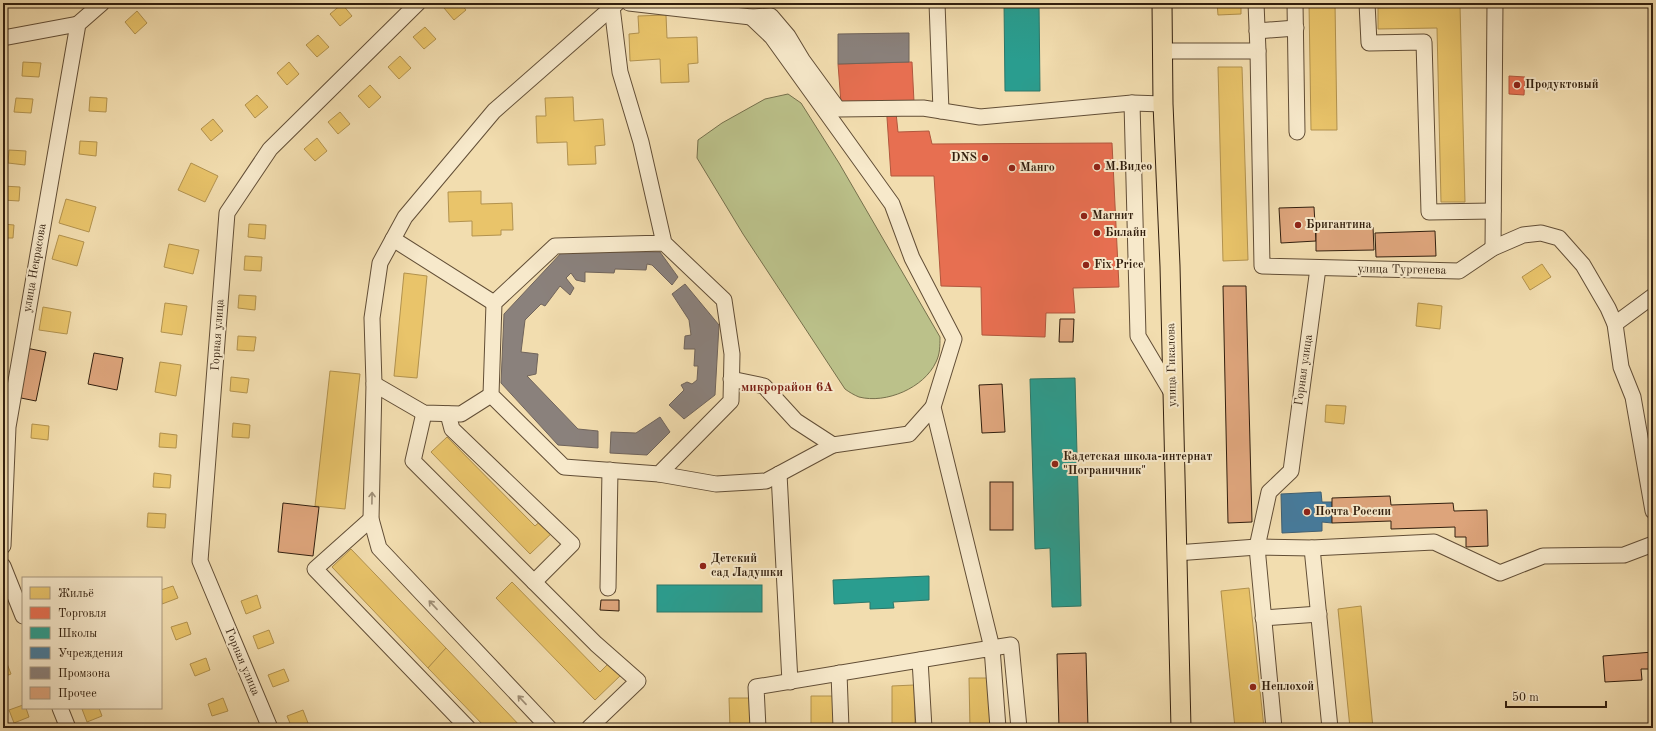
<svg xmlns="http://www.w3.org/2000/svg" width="1656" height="731" font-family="'Old Standard TT',serif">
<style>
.pitch{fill:#bbc18a;stroke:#76704c}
.homes{fill:#e9c46a;stroke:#b2924e}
.shops{fill:#e76f51;stroke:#b1573d}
.schools{fill:#2a9d8f;stroke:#2c7768}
.public{fill:#457b9d;stroke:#3f5f72}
.industry{fill:#8a817c;stroke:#70645b}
.building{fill:#dea57c;stroke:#321f0e}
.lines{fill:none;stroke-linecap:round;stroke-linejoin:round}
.minor-casing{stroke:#624e36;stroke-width:17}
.major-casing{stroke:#321f0e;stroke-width:21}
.minor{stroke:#f7e9cb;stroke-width:15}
.major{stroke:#f2ddaf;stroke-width:19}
.oneway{stroke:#9e8e76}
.poi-dot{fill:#8f2418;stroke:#f7e9cb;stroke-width:1.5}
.labels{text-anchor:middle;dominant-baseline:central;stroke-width:4;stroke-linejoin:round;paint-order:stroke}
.poi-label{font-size:12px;font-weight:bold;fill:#321f0e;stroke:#f7e9cb;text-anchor:start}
.street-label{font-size:12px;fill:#321f0e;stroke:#f7e9cb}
.neighbourhood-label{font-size:13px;font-weight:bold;fill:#7a1f14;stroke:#f7e9cb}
</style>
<rect width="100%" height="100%" fill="#f2ddaf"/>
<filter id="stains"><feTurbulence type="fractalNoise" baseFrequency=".005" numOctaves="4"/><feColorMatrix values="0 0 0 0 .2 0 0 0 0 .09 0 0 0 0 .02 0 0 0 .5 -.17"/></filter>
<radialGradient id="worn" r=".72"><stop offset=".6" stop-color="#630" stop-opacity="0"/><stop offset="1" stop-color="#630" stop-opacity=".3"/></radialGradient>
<!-- pitch -->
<path class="pitch" d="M788 94 801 103 839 163 940 337C940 346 940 354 936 362 924 388 886 404 859 397 854 395 849 392 845 389L743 234 697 158 698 140 722 123 765 99Z"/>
<!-- homes -->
<g class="homes">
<path d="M450 3H460L466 10 454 20 444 8Z"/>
<path d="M1217 3H1241V14L1218 15Z"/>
<path d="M1309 3H1335L1337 130H1311Z"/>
<path d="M342 4 352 16 340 26 330 14Z"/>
<path d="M1460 6 1465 202H1441L1437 28 1378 29V8Z"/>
<path d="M137 11 147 23 135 34 125 22Z"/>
<path d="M666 15 667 38 697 37 698 63 688 64 689 82 661 83 660 59 630 61 629 34 639 33 638 16Z"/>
<path d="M425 27 436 39 424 49 413 37Z"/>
<path d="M318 35 329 47 317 57 306 45Z"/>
<path d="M400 56 411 68 399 79 388 67Z"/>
<path d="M23 62 41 63 39 77 22 76Z"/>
<path d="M289 62 299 74 287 85 277 73Z"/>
<path d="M1218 67H1242L1248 260 1223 261Z"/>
<path d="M370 85 381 97 369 108 358 96Z"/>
<path d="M257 95 268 107 255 118 245 105Z"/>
<path d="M90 97 107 98 106 112 89 111Z"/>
<path d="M573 97 574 121 603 119 605 145 595 146 596 164 568 165 567 142 537 143 536 116H546L545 98Z"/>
<path d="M16 98 33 99 31 113 14 112Z"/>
<path d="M340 112 350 124 338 134 328 122Z"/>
<path d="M213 119 223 131 211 141 201 129Z"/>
<path d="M317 138 327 151 315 161 304 149Z"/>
<path d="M80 141 97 142 96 156 79 154Z"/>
<path d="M9 150 26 151 25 165 8 163Z"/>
<path d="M191 163 218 176 205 202 178 190Z"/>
<path d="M3 186 20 187 19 201 3 200Z"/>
<path d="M481 191V204L512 203 513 230H501V235L472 236V221L449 222 448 192Z"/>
<path d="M66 199 96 207 89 232 59 223Z"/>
<path d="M3 224 14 225 13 238H3Z"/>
<path d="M249 224 266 225 265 239 248 237Z"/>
<path d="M59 235 84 242 77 266 52 259Z"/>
<path d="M169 244 199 250 193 274 164 267Z"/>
<path d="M245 256 262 257 261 271 244 270Z"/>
<path d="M1542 264 1551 277 1530 290 1522 277Z"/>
<path d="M404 273 427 276 417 378 394 376Z"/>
<path d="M239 295 256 296 255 310 238 308Z"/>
<path d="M165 303 187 306 182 335 161 332Z"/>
<path d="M1418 303 1442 306 1440 329 1416 326Z"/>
<path d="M43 307 71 312 67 334 39 330Z"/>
<path d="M238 336 256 337 254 351 237 350Z"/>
<path d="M160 362 181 365 176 396 155 392Z"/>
<path d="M330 371 360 374 345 509 315 506Z"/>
<path d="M231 377 249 379 247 393 230 391Z"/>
<path d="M1326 405 1346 406 1344 424 1325 422Z"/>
<path d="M233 423 250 425 249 438 232 437Z"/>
<path d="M32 424 49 426 48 440 31 438Z"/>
<path d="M160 433 177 435 176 448 159 447Z"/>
<path d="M447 437 535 526 544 518 555 530 530 554 431 452Z"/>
<path d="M154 473 171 475 170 488 153 487Z"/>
<path d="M148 513 166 514 165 528 147 527Z"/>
<path d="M351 549 446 648 428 668 332 567Z"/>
<path d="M512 582 600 672 609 663 621 675 595 700 496 598Z"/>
<path d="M173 586 178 598 162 604 161 590Z"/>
<path d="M1249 588 1264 728H1235L1221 591Z"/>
<path d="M257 595 261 608 246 614 241 601Z"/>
<path d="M1361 606 1373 728H1350L1338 609Z"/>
<path d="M187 622 191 634 176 640 171 627Z"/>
<path d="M269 630 274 643 258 649 253 636Z"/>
<path d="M446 648 522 728H486L428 668Z"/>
<path d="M206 658 210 670 195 676 190 664Z"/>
<path d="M6 661 11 674 3 677V663Z"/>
<path d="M284 669 289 681 273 687 268 675Z"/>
<path d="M969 678H992V728H970Z"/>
<path d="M914 685 915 728H892V686Z"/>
<path d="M811 696H833L834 728H811Z"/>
<path d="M223 698 228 711 212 716 208 704Z"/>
<path d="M729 698H752V728H730Z"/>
<path d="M23 705V708H26L29 717 14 723 9 710Z"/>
<path d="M86 708H99L102 716 87 722 82 709Z"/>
<path d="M303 710 308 723 292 728 287 716Z"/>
</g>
<!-- shops -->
<g class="shops">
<path d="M912 62 914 102 895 103 898 132 929 131 932 144 1112 143 1119 287 1073 288 1075 313H1046L1045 337 982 335 981 287 941 286 934 176H891L886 103H841L838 64Z"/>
<path d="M1509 76 1525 77 1524 95 1509 94Z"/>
</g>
<!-- schools -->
<g class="schools">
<path d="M1004 3H1039L1040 91H1005Z"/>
<path d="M1075 378 1081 606 1052 607 1050 548 1035 549 1030 379Z"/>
<path d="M929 576V600L893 602 894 608 870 609V602L834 604 833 580Z"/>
<rect x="657" y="585" width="105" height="27"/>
</g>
<!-- public -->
<path class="public" d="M1321 492 1322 502H1332V523L1322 522V531L1282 533 1281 494Z"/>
<!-- industry -->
<g class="industry">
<path d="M909 33V62L838 64V34Z"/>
<path d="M563 251 660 252 678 277 672 285 652 265 647 264 646 270 615 269 614 273 585 272V282L576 280 571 273 566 278 574 288 570 295 560 286 545 306 541 304 525 320 521 352 538 354 536 374 527 376 578 429 598 431V448L558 445 501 383 504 314Z"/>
<path d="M685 284 719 325 715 395 684 419 669 405 684 390 681 385 687 382 692 384 697 380 698 366H694L695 349H684L685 336 691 335 689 320 672 294Z"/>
<path d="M660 417 670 432 647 455 610 453 611 432 636 433Z"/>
</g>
<!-- building -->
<g class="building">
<path d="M1314 207 1316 241 1281 243 1279 208Z"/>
<path d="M1373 227 1374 250 1316 251V228Z"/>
<path d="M1435 231 1436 256 1376 257 1375 233Z"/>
<path d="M1223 286H1246L1252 522 1228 523Z"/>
<path d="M1060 319H1074L1073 342H1059Z"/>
<path d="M26 348 46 352 36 401 16 397Z"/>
<path d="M94 353 123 358 117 390 88 384Z"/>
<path d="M1002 384 1005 432 982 433 979 385Z"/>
<rect x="990" y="482" width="23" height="48"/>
<path d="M1390 496 1391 505 1453 503 1454 511 1487 510 1488 546 1466 547V537H1455V527L1391 529V521L1332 523V498Z"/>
<path d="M283 503 319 507 313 556 278 552Z"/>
<path d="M601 600H619V611L600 610Z"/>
<path d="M1653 652V669H1641L1642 680 1605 682 1603 656Z"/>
<path d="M1086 653 1088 728H1059L1057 654Z"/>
</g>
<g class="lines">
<defs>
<g id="minor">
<path d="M629 3 751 17 771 16 788 36 803 61 838 109 923 108 980 117 1132 103 1163 104"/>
<path d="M937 3 941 111"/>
<path d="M1256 3 1258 51"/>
<path d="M1295 3 1297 132"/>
<path d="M1367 3 1369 43 1424 42 1429 212 1493 211"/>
<path d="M612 7 620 72 641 142 664 243 724 300 732 354 731 401 659 474 564 467 491 395 494 303 555 246 664 243"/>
<path d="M751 17 772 37 892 204 912 258 954 339 933 407 992 648 1011 645 1019 728"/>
<path d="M1257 31 1296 28"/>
<path d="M3 38 78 24"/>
<path d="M1163 51H1258L1262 266 1459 271 1493 248 1523 235 1541 233 1559 238 1583 265 1608 308 1615 324 1621 367 1633 397 1653 511"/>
<path d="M1132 103 1138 336 1173 395"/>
<path d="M393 239 494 303"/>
<path d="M1493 248 1495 3"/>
<path d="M1615 324 1653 296"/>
<path d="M731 379 764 386 796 421 833 445 909 434 933 407"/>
<path d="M374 384 424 413 461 414 491 395"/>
<path d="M424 413 413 461 596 644 638 681 589 728"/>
<path d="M448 414 452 429 572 544 534 582"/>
<path d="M659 474 716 484 766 481 833 445"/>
<path d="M779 474 790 682"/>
<path d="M371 519 315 569 468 728"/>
<path d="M3 546 8 427 78 24 102 3"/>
<path d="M1312 548 1330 728"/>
<path d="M1176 553 1257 547 1312 548 1434 542 1500 573 1543 556 1624 555 1653 544"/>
<path d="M3 566 23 616"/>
<path d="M608 588 610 470"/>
<path d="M1263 618 1319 614"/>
<path d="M920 660 924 728"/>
<path d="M839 673 841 728"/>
<path d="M60 708 68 728"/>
<path d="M270 728 200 561 227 213 270 149 418 3"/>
<path d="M549 728 379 548 371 519 374 384 372 318 380 263 405 217 494 111 617 3"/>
<path d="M758 728 756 687 992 648 998 728"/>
<path d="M1274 728 1257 547 1269 492 1291 471 1318 268"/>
</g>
<path id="major" d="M1162 3 1163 104 1170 266 1181 728"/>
</defs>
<!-- minor casing -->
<use href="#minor" class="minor-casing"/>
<!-- major casing -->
<use href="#major" class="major-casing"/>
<!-- minor -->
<use href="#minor" class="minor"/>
<!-- major -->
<use href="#major" class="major"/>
</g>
<!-- one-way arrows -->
<defs><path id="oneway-shaft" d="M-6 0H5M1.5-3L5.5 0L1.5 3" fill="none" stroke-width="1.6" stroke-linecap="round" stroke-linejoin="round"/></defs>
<g class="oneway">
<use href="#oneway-shaft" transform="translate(372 498) rotate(-89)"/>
<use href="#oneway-shaft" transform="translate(433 605) rotate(-133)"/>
<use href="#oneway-shaft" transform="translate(522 700) rotate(-133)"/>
</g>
<!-- markers -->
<g class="poi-dot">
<circle cx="1517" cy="85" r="4"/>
<circle cx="985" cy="158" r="4"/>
<circle cx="1097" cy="167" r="4"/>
<circle cx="1012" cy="168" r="4"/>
<circle cx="1084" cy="216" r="4"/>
<circle cx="1298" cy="225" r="4"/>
<circle cx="1097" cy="233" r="4"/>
<circle cx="1086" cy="265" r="4"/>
<circle cx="1055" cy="464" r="4"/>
<circle cx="1307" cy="512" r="4"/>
<circle cx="703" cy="566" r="4"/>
<circle cx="1253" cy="687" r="4"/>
</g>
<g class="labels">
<!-- poi labels -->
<g class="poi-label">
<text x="1525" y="85">Продуктовый</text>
<text x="977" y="158" text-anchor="end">DNS</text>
<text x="1105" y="167">М.Видео</text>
<text x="1020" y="168">Манго</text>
<text x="1092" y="216">Магнит</text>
<text x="1306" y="225">Бригантина</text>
<text x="1105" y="233">Билайн</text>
<text x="1094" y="265">Fix Price</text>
<text x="1063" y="457">Кадетская школа-интернат<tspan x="1063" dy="14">"Пограничник"</tspan></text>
<text x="1315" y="512">Почта России</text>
<text x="711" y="559">Детский<tspan x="711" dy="14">сад Ладушки</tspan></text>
<text x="1261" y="687">Неплохой</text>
</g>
<!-- street labels -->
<g class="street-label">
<text transform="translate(35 268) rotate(-80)">улица Некрасова</text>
<text transform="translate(1402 270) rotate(1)">улица Тургенева</text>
<text transform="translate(218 335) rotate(-86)">Горная улица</text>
<text transform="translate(1172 365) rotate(-91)">улица Гикалова</text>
<text transform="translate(1304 370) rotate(-82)">Горная улица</text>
<text transform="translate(242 662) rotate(67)">Горная улица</text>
</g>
<!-- neighbourhood labels -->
<g class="neighbourhood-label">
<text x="787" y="387">микрорайон 6А</text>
</g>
</g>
<!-- margin -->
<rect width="1656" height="731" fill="none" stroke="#f2ddaf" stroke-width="16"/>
<rect x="4" y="4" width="1648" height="723" fill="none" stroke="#321f0e" stroke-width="2"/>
<rect x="8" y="8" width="1640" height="715" fill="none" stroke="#321f0e"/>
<!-- legend -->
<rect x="22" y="577" width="140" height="132" fill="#f7e9cb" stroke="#a8987f"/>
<rect x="30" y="587" width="20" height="12" fill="#e9c46a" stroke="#a8987f"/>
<text x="58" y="597" font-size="12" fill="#321f0e">Жильё</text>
<rect x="30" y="607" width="20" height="12" fill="#e76f51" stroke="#a8987f"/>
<text x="58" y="617" font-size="12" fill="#321f0e">Торговля</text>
<rect x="30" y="627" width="20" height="12" fill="#2a9d8f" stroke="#a8987f"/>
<text x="58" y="637" font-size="12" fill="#321f0e">Школы</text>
<rect x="30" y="647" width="20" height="12" fill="#457b9d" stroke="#a8987f"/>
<text x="58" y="657" font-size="12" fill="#321f0e">Учреждения</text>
<rect x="30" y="667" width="20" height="12" fill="#8a817c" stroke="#a8987f"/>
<text x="58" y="677" font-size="12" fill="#321f0e">Промзона</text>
<rect x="30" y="687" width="20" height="12" fill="#dea57c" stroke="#a8987f"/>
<text x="58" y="697" font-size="12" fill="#321f0e">Прочее</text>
<!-- scale -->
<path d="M1506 701v6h100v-6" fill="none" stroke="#321f0e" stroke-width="2"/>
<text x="1512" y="701" font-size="12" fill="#321f0e" stroke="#f7e9cb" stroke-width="3" paint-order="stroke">50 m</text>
<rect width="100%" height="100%" filter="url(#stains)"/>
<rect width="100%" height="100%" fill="url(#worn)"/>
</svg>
